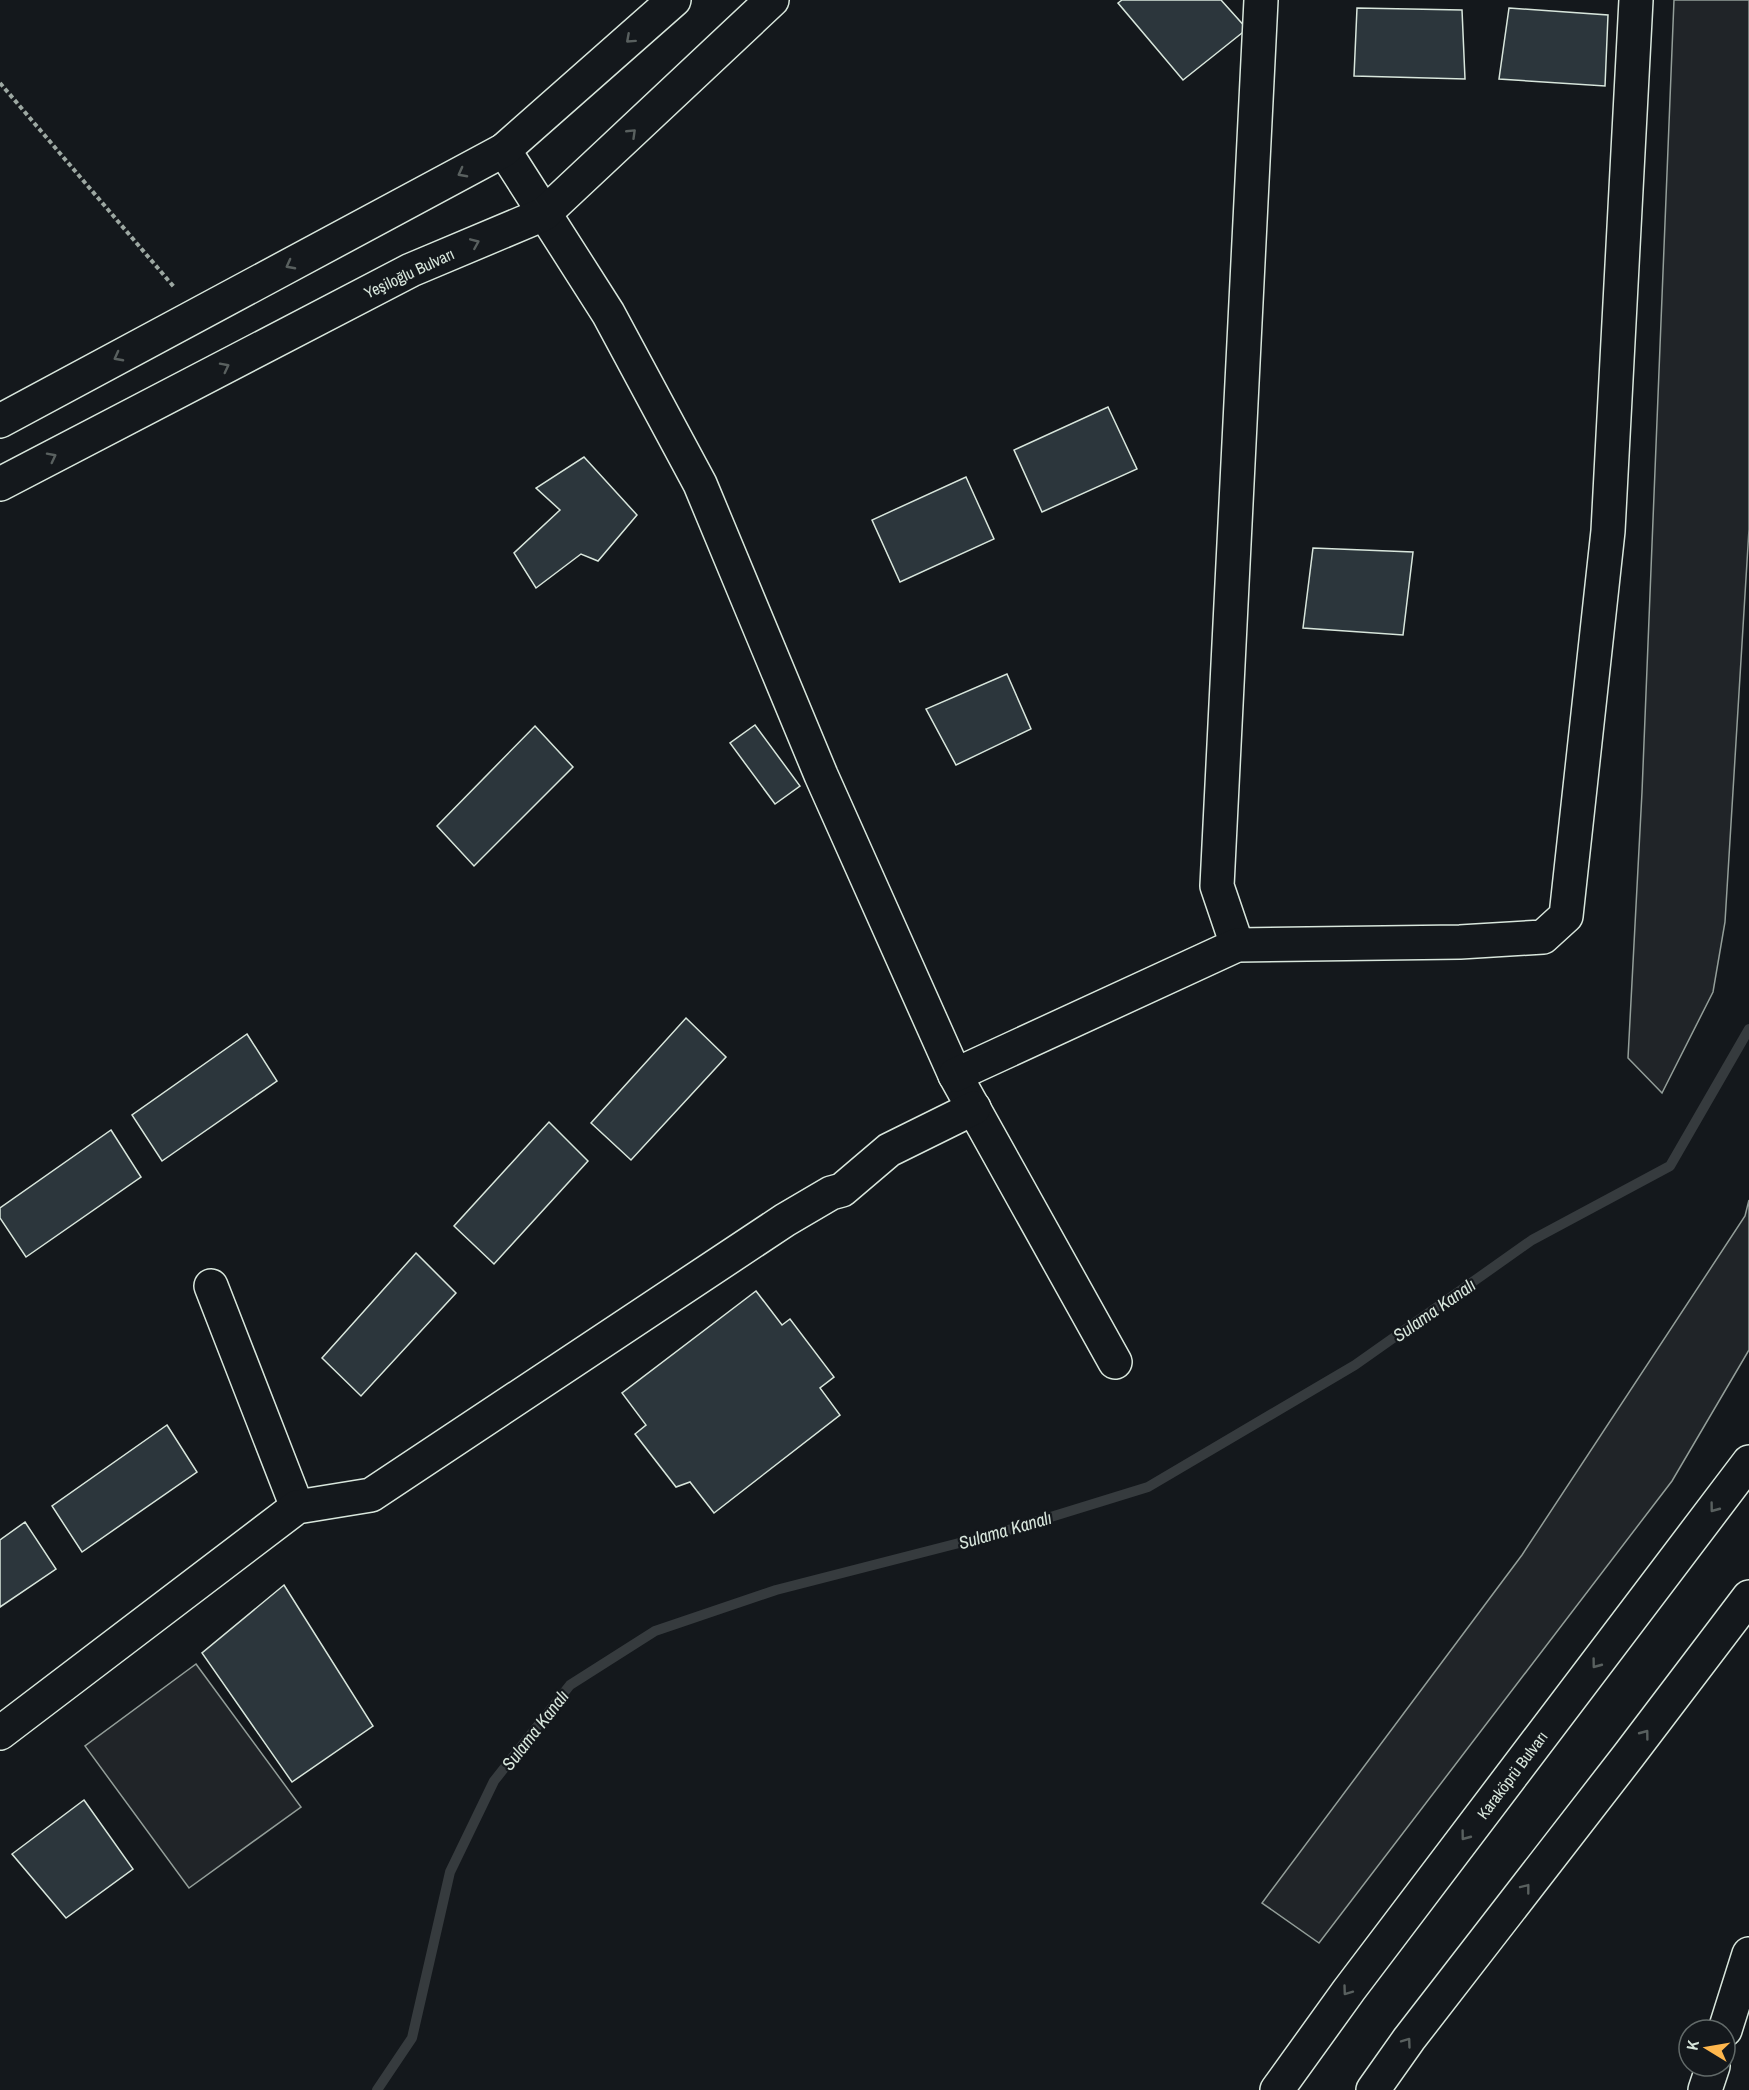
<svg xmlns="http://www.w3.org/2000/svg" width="1749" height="2090" font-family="'Archivo Narrow',sans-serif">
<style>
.green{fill:#202428;stroke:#939e99;stroke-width:1.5}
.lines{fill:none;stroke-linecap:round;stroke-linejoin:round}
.stream{stroke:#363b3e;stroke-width:10}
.building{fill:#2c363c;stroke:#d8e6dc;stroke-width:1.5}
.minor-casing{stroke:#d8e6dc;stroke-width:36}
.major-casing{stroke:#d8e6dc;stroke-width:36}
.highway-casing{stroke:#d8e6dc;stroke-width:36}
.path{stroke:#9da8a2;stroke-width:4;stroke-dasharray:4.5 3;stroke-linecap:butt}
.minor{stroke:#14181c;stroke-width:33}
.major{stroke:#14181c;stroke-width:33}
.highway{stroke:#14181c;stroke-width:33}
.oneway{stroke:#59605f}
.labels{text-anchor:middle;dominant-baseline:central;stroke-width:4.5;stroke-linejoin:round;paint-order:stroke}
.street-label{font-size:16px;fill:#d8e6dc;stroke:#14181c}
.water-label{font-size:18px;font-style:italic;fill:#d8e6dc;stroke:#14181c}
</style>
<rect width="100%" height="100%" fill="#14181c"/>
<!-- green -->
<g class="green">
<path d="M1674 0H1749V529L1725 922 1713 992 1662 1093 1628 1058 1642 792Z"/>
<path d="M1749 1200V1350L1672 1481 1319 1943 1262 1903 1522 1555 1745 1216Z"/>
<path d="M196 1664 301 1807 189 1888 85 1746Z"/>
</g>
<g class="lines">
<!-- stream -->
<path class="stream" d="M377 2090 412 2038 450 1872 494 1781 570 1685 655 1631 776 1590 1002 1532 1148 1487 1355 1365 1532 1240 1670 1166 1749 1029"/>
</g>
<!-- building -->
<g class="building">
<path d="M1122 0H1221L1247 29 1183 80 1118 3Z"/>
<path d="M1357 8 1462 10 1465 79 1354 76Z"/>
<path d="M1509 8 1608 15 1605 86 1499 79Z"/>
<path d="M1108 407 1137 469 1042 512 1014 450Z"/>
<path d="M584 457 637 515 598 561 581 554 536 588 514 553 560 510 536 488Z"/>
<path d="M966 477 994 539 900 582 872 520Z"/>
<path d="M1313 548 1413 552 1403 635 1303 628Z"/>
<path d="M1007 674 1031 729 956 765 926 709Z"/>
<path d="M755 725 800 786 775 804 730 743Z"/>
<path d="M535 726 573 767 474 866 437 826Z"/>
<path d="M686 1018 726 1057 631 1160 591 1123Z"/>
<path d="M247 1034 277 1081 162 1161 132 1115Z"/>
<path d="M549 1122 588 1161 494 1264 454 1226Z"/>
<path d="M111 1130 141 1177 26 1257 0 1218V1208Z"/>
<path d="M416 1253 456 1293 361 1396 322 1358Z"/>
<path d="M756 1291 782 1325 790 1319 834 1377 820 1388 840 1415 714 1513 690 1482 676 1487 635 1434 646 1425 622 1393Z"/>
<path d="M167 1425 197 1472 82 1552 52 1506Z"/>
<path d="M25 1522 56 1569 0 1607V1540Z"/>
<path d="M284 1585 373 1726 292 1782 202 1653Z"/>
<path d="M84 1800 133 1869 66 1918 12 1854Z"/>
</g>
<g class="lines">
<defs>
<g id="minor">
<path d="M504 150 608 313 700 484 821 775 955 1075 1115 1362"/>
<path d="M1237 945 1217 886 1261 0"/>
<path d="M955 1075 1237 945 1460 942 1543 937 1566 916 1608 531 1636 0"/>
<path d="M211 1286 297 1507"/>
<path d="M0 1733 297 1507 371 1495 785 1220 831 1193 842 1190 889 1150 974 1108"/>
<path d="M1725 2030 1749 1954"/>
<path d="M1705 2090 1713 2066"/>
</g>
<g id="major">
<path d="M0 421 504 150 674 0"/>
<path d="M0 484 411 270 544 214 772 0"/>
</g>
<g id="highway">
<path d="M1277 2090 1349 1990 1749 1462"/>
<path d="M1373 2090 1409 2039 1629 1755 1749 1597"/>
</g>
</defs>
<!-- minor casing -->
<use href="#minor" class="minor-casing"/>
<!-- major casing -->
<use href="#major" class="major-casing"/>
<!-- highway casing -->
<use href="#highway" class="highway-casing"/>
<!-- path -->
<path class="path" d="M0 83 174 287"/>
<!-- minor -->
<use href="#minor" class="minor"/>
<!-- major -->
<use href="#major" class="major"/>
<!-- highway -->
<use href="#highway" class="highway"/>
</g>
<!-- one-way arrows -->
<defs><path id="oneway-chevron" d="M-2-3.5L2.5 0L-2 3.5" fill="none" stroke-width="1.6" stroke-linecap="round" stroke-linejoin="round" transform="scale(1.5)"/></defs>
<g class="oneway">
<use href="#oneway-chevron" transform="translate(630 39) rotate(138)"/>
<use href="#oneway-chevron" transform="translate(632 133) rotate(-44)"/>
<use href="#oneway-chevron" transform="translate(462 173) rotate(152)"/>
<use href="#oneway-chevron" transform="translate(475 243) rotate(-23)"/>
<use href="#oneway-chevron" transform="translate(290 265) rotate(152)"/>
<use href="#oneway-chevron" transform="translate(118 357) rotate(152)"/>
<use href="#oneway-chevron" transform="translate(225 367) rotate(-27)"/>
<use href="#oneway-chevron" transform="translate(52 457) rotate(-27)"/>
<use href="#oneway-chevron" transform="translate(1714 1508) rotate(127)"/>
<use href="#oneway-chevron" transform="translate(1596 1664) rotate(127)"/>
<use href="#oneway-chevron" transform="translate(1645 1734) rotate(-53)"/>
<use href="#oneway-chevron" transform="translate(1465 1836) rotate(127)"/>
<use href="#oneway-chevron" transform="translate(1526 1888) rotate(-52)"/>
<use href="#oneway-chevron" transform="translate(1347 1991) rotate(126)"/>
<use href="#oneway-chevron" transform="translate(1407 2042) rotate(-54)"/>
</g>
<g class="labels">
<!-- street labels -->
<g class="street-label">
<text transform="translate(409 273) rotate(-25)">Yeşiloğlu Bulvarı</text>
<text transform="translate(1512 1775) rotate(-53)">Karaköprü Bulvarı</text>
</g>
<!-- water labels -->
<g class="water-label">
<text transform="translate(1434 1310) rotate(-35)">Sulama Kanalı</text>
<text transform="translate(1005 1530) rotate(-16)">Sulama Kanalı</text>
<text transform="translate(535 1730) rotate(-52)">Sulama Kanalı</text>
</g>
</g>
<!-- north arrow -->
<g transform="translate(1707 2048) rotate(281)"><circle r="28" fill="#14181c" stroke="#626a69" stroke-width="1.5"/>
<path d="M0-4.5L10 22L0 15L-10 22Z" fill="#ffb74d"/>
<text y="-9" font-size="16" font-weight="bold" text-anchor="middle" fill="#d8e6dc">K</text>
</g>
</svg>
